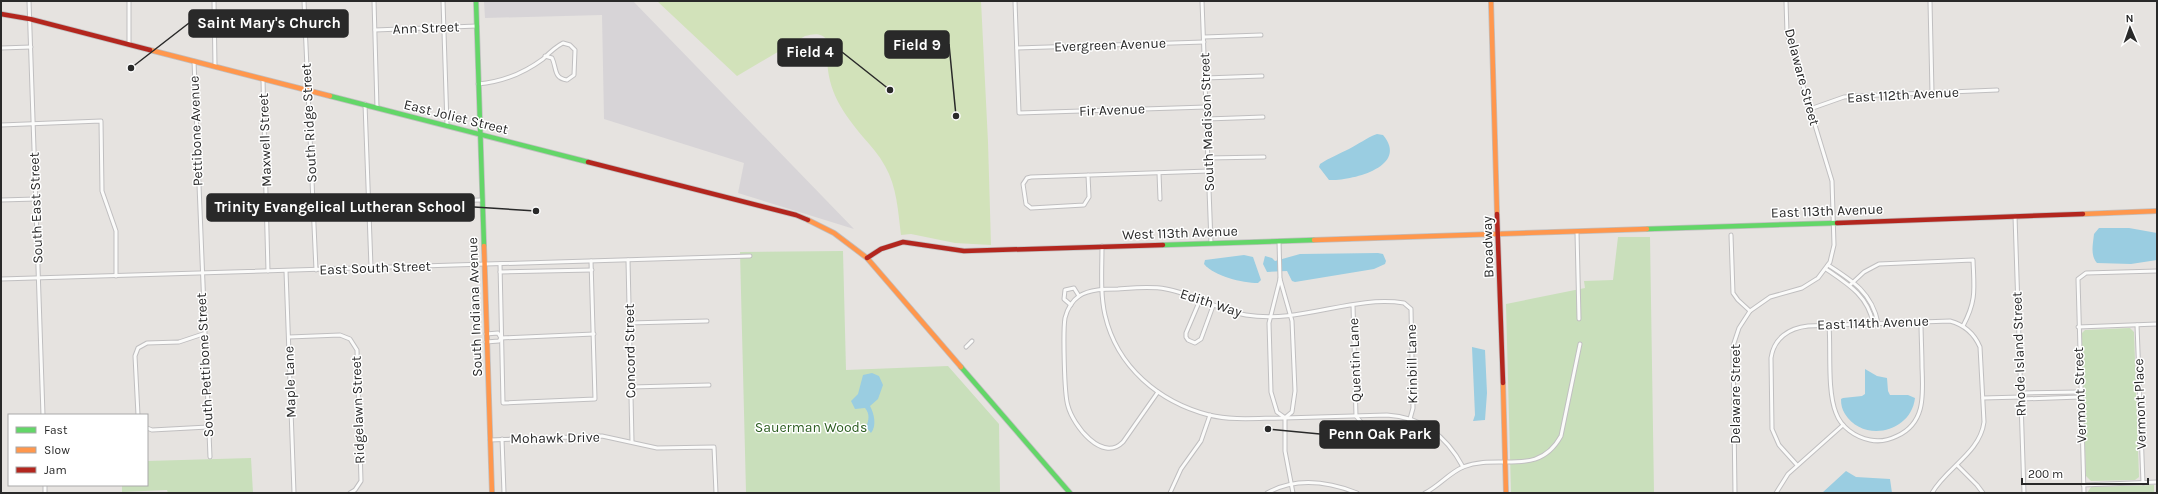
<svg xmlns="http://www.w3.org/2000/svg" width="2158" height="494" font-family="Karla,sans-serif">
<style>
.industrial{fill:#d7d4d7}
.green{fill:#c9dfbb}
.pitch{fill:#d2e2ba}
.water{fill:#9acde1}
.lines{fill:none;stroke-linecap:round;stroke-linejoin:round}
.street-casing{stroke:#c0bfc0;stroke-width:5}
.fast-casing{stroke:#c0bfc0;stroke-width:6}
.slow-casing{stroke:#c0bfc0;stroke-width:6}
.jam-casing{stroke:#c0bfc0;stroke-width:6}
.street{stroke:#fbfbfa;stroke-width:3}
.fast{stroke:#63d668;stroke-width:4.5}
.slow{stroke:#ff974d;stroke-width:4.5}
.jam{stroke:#b3261e;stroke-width:4.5}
.labels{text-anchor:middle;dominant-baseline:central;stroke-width:3;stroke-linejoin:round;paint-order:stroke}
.street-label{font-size:14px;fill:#292929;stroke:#fff}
.park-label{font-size:14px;fill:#2c5e20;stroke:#fff}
.leader{fill:none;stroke:#292929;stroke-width:1.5}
.callout-dot{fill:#292929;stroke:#fff;stroke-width:1.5}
.callout{fill:#292929;stroke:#292929;stroke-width:1.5}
.callout-label{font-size:15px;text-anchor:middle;font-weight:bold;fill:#fff}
</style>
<rect width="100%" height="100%" fill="#e6e3e0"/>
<!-- industrial -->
<path class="industrial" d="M484 1H633L854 229 738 193 744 163 604 119 602 15 485 18Z"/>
<!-- green -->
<g class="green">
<path d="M1618 237H1650L1654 493H1511L1506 304 1585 288 1584 281 1613 280Z"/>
<path d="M843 251 846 370 948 366 999 424 1000 493 746 492 740 252Z"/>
<path d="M2130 328 2134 332 2139 477 2135 480 2091 481 2086 476 2081 334 2085 330Z"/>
<path d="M251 458 253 493H168L167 490 122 492V485H147V461Z"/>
<path d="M2154 485V493H2087L2091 487Z"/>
</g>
<!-- pitch -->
<path class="pitch" d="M657 1H981L988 142 991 245 955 243 911 234 901 235C898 211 897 187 885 166 879 155 871 146 863 137 835 103 825 84 827 40 821 32 813 34 805 36L737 76Z"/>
<!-- water -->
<g class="water">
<path d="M1377 134 1383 135C1410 167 1351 181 1329 180L1319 167 1320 164C1329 158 1339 154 1349 149 1359 144 1366 138 1377 134Z"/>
<path d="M2099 228H2129L2157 233V260L2131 264 2097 263C2090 255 2093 244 2094 234Z"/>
<path d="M1378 253 1383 254 1386 261 1385 264 1374 269 1295 282 1292 281 1287 271 1267 272 1263 264 1265 256 1272 258 1275 261 1300 254Z"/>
<path d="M1244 255 1253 257 1261 280 1258 283C1242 283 1214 276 1204 264L1205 260Z"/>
<path d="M1472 347 1485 350 1487 393 1485 420 1473 421 1475 415Z"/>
<path d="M1865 369 1877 376 1887 378 1888 391 1890 395H1908L1915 398C1911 433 1863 443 1845 414 1842 409 1841 405 1841 399L1843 398 1862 396 1865 394Z"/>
<path d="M872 373 879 376 883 385 878 399 870 406C874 413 877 426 871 433L866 427C869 420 870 414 865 408L855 409 851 401 858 394 863 375Z"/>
<path d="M1846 471 1856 477 1890 479 1892 493H1822Z"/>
</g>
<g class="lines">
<defs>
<g id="street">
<path d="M29 1 43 415"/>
<path d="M129 1V44"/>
<path d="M214 1 215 66"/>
<path d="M304 1 316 270"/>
<path d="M374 1 377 108"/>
<path d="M443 1 447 125"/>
<path d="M1015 1 1019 113 1206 107"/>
<path d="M1202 1 1211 243"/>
<path d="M1930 1 1932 93"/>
<path d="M375 30 477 26"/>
<path d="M1204 37 1261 35"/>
<path d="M1 48 31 47"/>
<path d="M1017 48 1204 42"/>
<path d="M194 61 210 457"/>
<path d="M1205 78 1262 76"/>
<path d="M263 80 268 271"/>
<path d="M478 84C502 82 524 73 543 59 549 53 555 47 563 43L570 45 575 50 574 75 567 80C553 78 557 68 552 58L545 56"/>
<path d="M365 104 371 267"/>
<path d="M1810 109 1844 97 1857 96 1997 90"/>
<path d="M1207 119 1263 117"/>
<path d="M1 125 101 121 102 191 116 231V276"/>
<path d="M1208 158 1264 157"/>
<path d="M1159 173 1160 199"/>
<path d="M1088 175 1089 197 1084 205 1031 208 1026 204 1023 184 1027 178 1031 177 1209 171"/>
<path d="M1 200 36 199"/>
<path d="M369 202 482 200"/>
<path d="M2015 216 2024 493"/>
<path d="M1577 232 1579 319"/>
<path d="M1731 235 1733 293 1738 300 1750 311 1739 328 1733 346 1735 493"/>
<path d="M1279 241 1280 279 1269 323 1271 392 1277 412 1284 417"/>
<path d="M1102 246C1102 269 1100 293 1105 315 1117 367 1159 402 1209 415 1233 421 1259 418 1284 418 1318 417 1353 416 1387 415 1423 417 1447 437 1463 467"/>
<path d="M628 260 632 442"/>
<path d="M500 264 503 403 595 399 591 261"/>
<path d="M1828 265C1853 281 1872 293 1878 323"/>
<path d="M1826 269C1848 284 1868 296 1873 323"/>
<path d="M286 271 294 493"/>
<path d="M500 272 592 270"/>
<path d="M1 279 750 256"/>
<path d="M1280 279 1292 321 1295 391 1292 412 1286 417"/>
<path d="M1850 285 1864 272 1879 264 1973 260C1974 288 1977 300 1963 326"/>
<path d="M1200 300 1186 333V337L1188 340 1195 343 1201 339 1213 306"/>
<path d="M1071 305 1064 299 1065 290 1074 288 1079 296"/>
<path d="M1750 311 1770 297 1802 288 1818 278 1830 262 1834 245 1832 181 1787 33 1786 1"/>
<path d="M629 323 707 321"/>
<path d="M1829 325C1831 350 1827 391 1836 413 1841 427 1855 437 1870 440 1879 442 1889 440 1897 436 1926 423 1923 394 1922 367 1922 352 1921 337 1921 321"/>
<path d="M2137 325 2143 483"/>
<path d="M2078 327 2157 324"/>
<path d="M486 334 498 333 501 338"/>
<path d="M289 337 340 335 350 339 357 350 361 481 355 490 350 493"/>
<path d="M486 342 499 341 501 338 594 334"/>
<path d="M966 347 972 341"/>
<path d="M631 387 709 385"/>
<path d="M1158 392 1123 442C1102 463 1073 425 1068 406 1064 394 1063 330 1065 318 1067 310 1072 301 1079 296 1090 289 1105 289 1118 289 1133 288 1150 286 1166 289 1194 294 1218 310 1246 315 1302 324 1351 295 1404 303L1411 309 1413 408 1410 419 1405 427 1397 433 1380 435 1365 427 1356 416 1353 305"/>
<path d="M2021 393 2080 392"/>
<path d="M1983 398 2021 397"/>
<path d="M2021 399 2080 397"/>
<path d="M138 415 135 356 138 348 147 343 179 342 203 334"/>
<path d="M1285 418V451L1293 493"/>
<path d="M147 428 152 430 208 427"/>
<path d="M502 439 504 493"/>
<path d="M490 440 602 436 657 448 714 447 716 493"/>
<path d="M1797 465 1779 445 1772 429 1771 358C1774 338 1789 328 1808 326L1950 321C1965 325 1974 333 1980 347L1984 422C1980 453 1946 468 1932 493"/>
<path d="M1957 465 1977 485 1983 493"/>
<path d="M45 485V493"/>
<path d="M2083 485 2157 482"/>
<path d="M1170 493 1181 469 1201 441 1210 415"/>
<path d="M1267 493C1296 477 1327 481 1357 493"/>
<path d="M1425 493C1439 486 1449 473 1463 467 1499 453 1538 478 1561 436L1580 344"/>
<path d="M1776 493 1788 474 1843 425"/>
<path d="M2084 493 2078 279 2086 273 2157 271"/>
</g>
<g id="fast">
<path d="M476 1 484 246"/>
<path d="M330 96 588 162"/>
<path d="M1647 229 1837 223"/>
<path d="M1163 245 1314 240"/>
<path d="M961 367 1070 493"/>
</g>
<g id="slow">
<path d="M1491 1 1497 214"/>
<path d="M150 50 330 96"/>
<path d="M2083 214 2157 211"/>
<path d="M808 220 834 233 867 258 961 367"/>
<path d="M1314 240 1647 229"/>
<path d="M484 246 492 493"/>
<path d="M1503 383 1506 493"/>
</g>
<g id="jam">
<path d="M1 14 30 19 150 50"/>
<path d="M588 162 796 215 808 220"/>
<path d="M1497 214 1503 383"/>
<path d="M1837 223 2083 214"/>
<path d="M867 258 881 249 903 242 964 251 1163 245"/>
</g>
</defs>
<!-- street casing -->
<use href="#street" class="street-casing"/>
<!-- fast casing -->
<use href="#fast" class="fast-casing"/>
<!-- slow casing -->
<use href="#slow" class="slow-casing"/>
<!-- jam casing -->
<use href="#jam" class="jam-casing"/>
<!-- street -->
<use href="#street" class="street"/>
<!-- fast -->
<use href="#fast" class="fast"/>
<!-- slow -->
<use href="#slow" class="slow"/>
<!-- jam -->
<use href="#jam" class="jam"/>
</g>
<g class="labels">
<!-- street labels -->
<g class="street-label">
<text transform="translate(426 28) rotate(-2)">Ann Street</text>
<text transform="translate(1110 45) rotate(-2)">Evergreen Avenue</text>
<text transform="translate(1802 77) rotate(75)">Delaware Street</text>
<text transform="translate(1903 95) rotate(-3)">East 112th Avenue</text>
<text transform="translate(1112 110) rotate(-2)">Fir Avenue</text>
<text transform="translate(456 117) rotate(14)">East Joliet Street</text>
<text transform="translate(1207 122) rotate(-92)">South Madison Street</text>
<text transform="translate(309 123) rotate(-93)">South Ridge Street</text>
<text transform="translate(196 131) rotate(-92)">Pettibone Avenue</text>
<text transform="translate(265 140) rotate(-92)">Maxwell Street</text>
<text transform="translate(36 208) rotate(-92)">South East Street</text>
<text transform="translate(1827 211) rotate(-2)">East 113th Avenue</text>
<text transform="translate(1180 233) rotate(-2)">West 113th Avenue</text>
<text transform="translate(1488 247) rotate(-92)">Broadway</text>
<text transform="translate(375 268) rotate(-2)">East South Street</text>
<text transform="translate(1211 303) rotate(18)">Edith Way</text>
<text transform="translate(475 307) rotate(-92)">South Indiana Avenue</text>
<text transform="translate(1873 323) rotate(-2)">East 114th Avenue</text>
<text transform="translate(630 351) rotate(-91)">Concord Street</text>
<text transform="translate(2019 354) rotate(-92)">Rhode Island Street</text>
<text transform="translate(1355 360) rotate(-92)">Quentin Lane</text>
<text transform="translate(1412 364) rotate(-91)">Krinbill Lane</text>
<text transform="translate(205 365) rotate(-93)">South Pettibone Street</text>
<text transform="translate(290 382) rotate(-92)">Maple Lane</text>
<text transform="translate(1735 394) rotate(-90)">Delaware Street</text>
<text transform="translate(2080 395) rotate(-92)">Vermont Street</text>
<text transform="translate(2140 404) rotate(-92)">Vermont Place</text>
<text transform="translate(358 410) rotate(-92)">Ridgelawn Street</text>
<text transform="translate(555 438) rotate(-1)">Mohawk Drive</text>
</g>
<!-- park labels -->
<g class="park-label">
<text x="811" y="427">Sauerman Woods</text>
</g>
</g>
<!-- callouts -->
<path class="leader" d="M131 68L189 23M956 116L949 44M890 90L842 52M536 211L474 207M1268 429L1320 434"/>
<g class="callout-dot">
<circle cx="131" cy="68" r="4"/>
<circle cx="956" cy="116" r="4"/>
<circle cx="890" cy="90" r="4"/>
<circle cx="536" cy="211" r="4"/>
<circle cx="1268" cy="429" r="4"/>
</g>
<g class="callout">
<rect x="189" y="10" width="159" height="27" rx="4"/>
<rect x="885" y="31" width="64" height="27" rx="4"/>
<rect x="778" y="39" width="64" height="27" rx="4"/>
<rect x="207" y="194" width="267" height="27" rx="4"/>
<rect x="1320" y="421" width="119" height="27" rx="4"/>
</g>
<g class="callout-label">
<text x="269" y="28">Saint Mary's Church</text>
<text x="917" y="50">Field 9</text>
<text x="810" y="57">Field 4</text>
<text x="340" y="212">Trinity Evangelical Lutheran School</text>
<text x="1380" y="439">Penn Oak Park</text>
</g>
<!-- border -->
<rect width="2158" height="494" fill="none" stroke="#292929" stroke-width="4"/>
<!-- legend -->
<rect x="8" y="414" width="140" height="72" fill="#ffffff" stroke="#a9a9a9"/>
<rect x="16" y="427" width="20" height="6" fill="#63d668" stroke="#a9a9a9"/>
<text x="44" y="434" font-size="12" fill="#292929">Fast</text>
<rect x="16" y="447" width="20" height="6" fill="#ff974d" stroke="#a9a9a9"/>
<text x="44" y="454" font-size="12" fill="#292929">Slow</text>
<rect x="16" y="467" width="20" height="6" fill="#b3261e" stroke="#a9a9a9"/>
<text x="44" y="474" font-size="12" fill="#292929">Jam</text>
<!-- north arrow -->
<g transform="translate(2130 28) rotate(358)" stroke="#ffffff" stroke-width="3" paint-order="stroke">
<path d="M0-3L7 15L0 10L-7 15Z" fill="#292929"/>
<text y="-6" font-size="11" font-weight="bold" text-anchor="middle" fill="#292929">N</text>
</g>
<!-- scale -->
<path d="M2022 478v6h126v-6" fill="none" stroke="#292929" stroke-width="2"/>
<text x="2028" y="478" font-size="12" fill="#292929" stroke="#ffffff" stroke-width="3" paint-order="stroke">200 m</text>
</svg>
